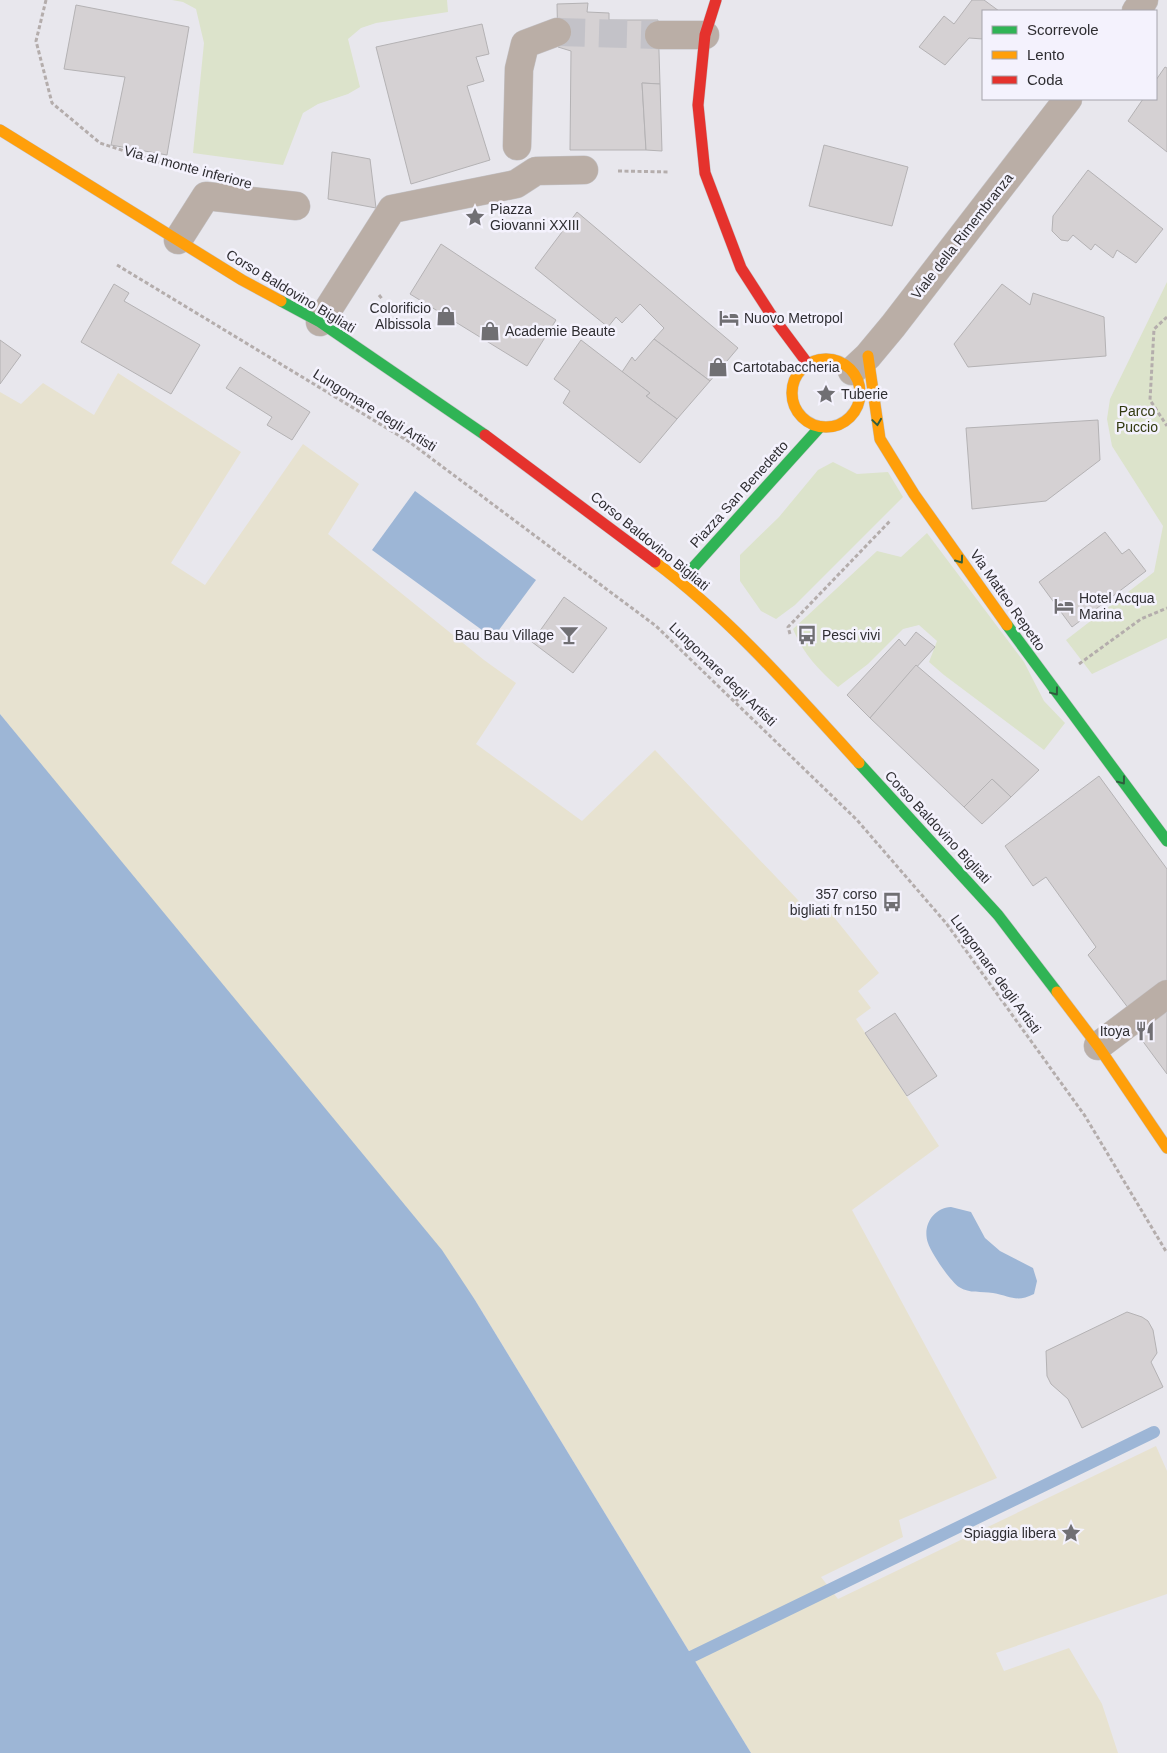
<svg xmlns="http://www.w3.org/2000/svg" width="1167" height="1753" font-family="Arial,sans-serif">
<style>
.green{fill:#dce3cb}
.sand{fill:#e7e2d0}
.water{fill:#9db6d6}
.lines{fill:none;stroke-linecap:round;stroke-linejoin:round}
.stream{stroke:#9db6d6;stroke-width:12}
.building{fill:#d5d1d3;stroke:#b4b2b4}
.street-tunnel{stroke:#c3c2c8;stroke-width:28;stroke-dasharray:28 14;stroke-linecap:butt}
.street-casing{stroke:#c4c3c7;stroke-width:29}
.fast-casing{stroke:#c4c3c7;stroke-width:12}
.slow-casing{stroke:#c4c3c7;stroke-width:12}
.jam-casing{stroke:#c4c3c7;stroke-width:12}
.path{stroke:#b4adac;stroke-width:3;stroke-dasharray:4 2.5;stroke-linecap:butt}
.street{stroke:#baaea6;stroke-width:28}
.fast{stroke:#30b455;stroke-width:11}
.slow{stroke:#ff9f0a;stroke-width:11}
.jam{stroke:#e5322d;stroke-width:11}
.oneway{stroke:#2f5d3e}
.labels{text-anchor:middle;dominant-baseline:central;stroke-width:5;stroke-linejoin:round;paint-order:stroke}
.street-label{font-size:14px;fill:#2f2e32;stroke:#f4f2fd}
.poi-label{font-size:14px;fill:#2f2e32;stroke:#f4f2fd;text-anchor:start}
.park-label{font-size:14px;fill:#323a10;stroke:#f4f2fd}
</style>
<rect width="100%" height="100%" fill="#e8e7ed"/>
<!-- green -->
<g class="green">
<path d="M172 0H447L448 12 376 23 361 28 348 39 360 87 348 94 318 104 303 113 283 165 193 153 204 43 196 9 183 2Z"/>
<path d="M1167 282V638L1092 674 1066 640 1154 572 1163 526 1112 446 1107 419 1110 399Z"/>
<path d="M833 462 857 474 888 472 903 497 795 605 776 619 761 611 740 581V555L779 517 818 470Z"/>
<path d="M927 533 1024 662 1044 701 1065 723 1044 750 944 675 929 662 937 641 919 625 903 629 868 664 838 687C818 669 804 655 793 629L877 551 901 557Z"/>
</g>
<!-- sand -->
<path class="sand" d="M118 373 241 452 171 563 205 585 303 444 359 484 328 534 484 660 516 683 476 744 582 821 655 750 817 920 829 911 879 973 858 991 871 1008 856 1019 939 1146 852 1210 997 1478 899 1520 903 1537 821 1577 838 1599 1156 1446 1167 1471V1594L996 1653 1004 1671 1069 1648 1102 1704 1118 1753H751L475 1300 0 714V392L21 404 43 383 94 415Z"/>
<!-- water -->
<g class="water">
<path d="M415 491 536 580 493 638 372 550Z"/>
<path d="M0 714 442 1250 475 1300 751 1753H0Z"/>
<path d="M951 1207 971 1212 985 1238 1000 1251 1033 1268 1037 1281 1034 1294C1016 1303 1011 1296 993 1293 981 1291 970 1294 959 1287 951 1282 931 1253 928 1243 922 1226 933 1208 951 1207Z"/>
</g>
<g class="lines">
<!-- stream -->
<path class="stream" d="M691 1657 1154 1432"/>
</g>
<!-- building -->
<g class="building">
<path d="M972 0H984L999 11H983V39L969 38 945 65 919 47 944 16 954 24Z"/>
<path d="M588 3 587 12 609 13V20H658L660 84 642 83 646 150H570L571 51 558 47 557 4Z"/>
<path d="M76 5 189 27 167 155 111 145 125 77 64 69Z"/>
<path d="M482 24 489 54 476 57 484 81 467 86 490 160 411 184 376 47Z"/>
<path d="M1165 67 1167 68V152L1128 121 1143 99H1156V80Z"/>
<path d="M642 83 660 84 662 151 646 150Z"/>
<path d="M824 145 908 167 892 226 809 206Z"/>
<path d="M332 152 370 159 376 208 328 199Z"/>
<path d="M1088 170 1163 229 1136 263 1117 250 1113 258 1095 244 1091 250 1073 235 1068 241 1061 240 1052 231 1053 216Z"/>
<path d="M577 212 738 348 710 381 654 339 664 328 640 304 622 323 616 317 608 327 535 268Z"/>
<path d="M441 244 556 320 527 366 410 294Z"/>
<path d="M114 284 129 293 124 301 200 345 171 394 81 342Z"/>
<path d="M1002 284 1030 305 1033 293 1104 317 1106 356 968 367 954 344Z"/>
<path d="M654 339 710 381 677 419 646 396 650 393 622 372 632 357 635 361Z"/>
<path d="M0 340 21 355 0 384Z"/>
<path d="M581 340 650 393 646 396 677 419 640 463 563 403 570 391 554 379Z"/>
<path d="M240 367 310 412 292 440 267 425 272 417 226 388Z"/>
<path d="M1098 420 1100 460 1046 501 972 509 966 428Z"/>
<path d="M1105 532 1122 554 1129 549 1146 571 1072 627 1039 582Z"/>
<path d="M564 597 607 628 573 673 532 642Z"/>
<path d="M916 632 935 647 870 718 847 695 899 639 905 646Z"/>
<path d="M916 665 1039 770 1011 797 992 779 964 807 870 718Z"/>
<path d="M1099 776 1167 869V984L1132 1013 1088 955 1096 947 1046 877 1033 886 1005 846Z"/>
<path d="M992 779 1011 797 982 824 964 807Z"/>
<path d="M1167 1005V1074L1133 1028Z"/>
<path d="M895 1013 937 1076 907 1096 865 1033Z"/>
<path d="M1127 1312 1142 1317 1148 1321 1153 1330 1157 1353 1151 1362 1163 1387 1082 1428 1068 1399 1051 1384 1047 1376 1046 1351Z"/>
</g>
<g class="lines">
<!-- street-tunnel -->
<path class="street-tunnel" d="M557 32 659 35"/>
<defs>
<g id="street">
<path d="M1136 11 1144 0"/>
<path d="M659 35H705"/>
<path d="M517 146 519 69 525 44 557 32"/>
<path d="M178 240 206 196 296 206"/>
<path d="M320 322 392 209 516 184 536 171 584 170"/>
<path d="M852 371 868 356 893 326 1068 99"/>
<path d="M1098 1046 1167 994"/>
</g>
<g id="fast">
<path d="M281 301 320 322 485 435"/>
<path d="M681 581 820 427"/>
<path d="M1007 625 1167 841"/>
<path d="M859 763 998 915 1057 992"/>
</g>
<g id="slow">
<path d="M0 130 242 280 281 301"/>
<path d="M868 356 880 439 914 494 1007 625"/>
<circle cx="826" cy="393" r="34"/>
<path d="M655 562C731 619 795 693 859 763"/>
<path d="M1057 992 1098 1046 1167 1148"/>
</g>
<g id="jam">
<path d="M716 0 705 35 698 105 705 173 741 268 770 313 808 364"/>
<path d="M485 435 655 562"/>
</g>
</defs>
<!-- street casing -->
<use href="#street" class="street-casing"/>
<!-- fast casing -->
<use href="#fast" class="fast-casing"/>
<!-- slow casing -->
<use href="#slow" class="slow-casing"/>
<!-- jam casing -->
<use href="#jam" class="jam-casing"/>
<!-- path -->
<g class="path">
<path d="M46 0 36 41 52 103 100 143 158 162 184 167"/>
<path d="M618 171 670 172"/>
<path d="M117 265 408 441 656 626 857 820 946 923 1085 1116 1167 1253"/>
<path d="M379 295 383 300"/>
<path d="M1167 317 1154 329 1150 400 1167 426"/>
<path d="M387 414 406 439"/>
<path d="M790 634 788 627 890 521"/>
<path d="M1079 664 1141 619 1167 608"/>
<path d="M736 701 746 691"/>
</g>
<!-- street -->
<use href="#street" class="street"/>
<!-- fast -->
<use href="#fast" class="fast"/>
<!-- slow -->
<use href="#slow" class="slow"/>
<!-- jam -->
<use href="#jam" class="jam"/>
</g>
<!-- one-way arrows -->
<defs><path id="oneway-chevron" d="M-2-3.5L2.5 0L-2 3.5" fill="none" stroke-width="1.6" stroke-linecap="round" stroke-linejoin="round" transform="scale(1.25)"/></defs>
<g class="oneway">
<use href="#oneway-chevron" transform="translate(877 422) rotate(82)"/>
<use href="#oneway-chevron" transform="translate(960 560) rotate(54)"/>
<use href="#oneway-chevron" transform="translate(1055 692) rotate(53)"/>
<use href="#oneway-chevron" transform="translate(1122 781) rotate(53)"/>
</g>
<!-- icons -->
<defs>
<symbol id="sight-bare" viewBox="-9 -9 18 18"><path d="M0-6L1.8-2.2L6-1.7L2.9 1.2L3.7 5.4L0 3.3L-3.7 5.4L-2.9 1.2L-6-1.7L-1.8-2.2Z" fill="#706f73" stroke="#f4f2fd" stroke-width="2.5" paint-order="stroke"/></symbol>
<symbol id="shop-bare" viewBox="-9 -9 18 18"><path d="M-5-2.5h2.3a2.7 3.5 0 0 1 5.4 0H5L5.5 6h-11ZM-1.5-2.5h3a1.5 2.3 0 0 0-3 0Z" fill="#706f73" stroke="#f4f2fd" stroke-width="2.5" paint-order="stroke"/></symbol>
<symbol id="hotel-bare" viewBox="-9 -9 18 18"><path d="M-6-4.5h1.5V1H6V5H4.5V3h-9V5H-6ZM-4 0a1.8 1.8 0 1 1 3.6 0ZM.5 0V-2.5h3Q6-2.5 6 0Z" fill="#706f73" stroke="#f4f2fd" stroke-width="2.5" paint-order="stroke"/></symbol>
<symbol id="bar-bare" viewBox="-9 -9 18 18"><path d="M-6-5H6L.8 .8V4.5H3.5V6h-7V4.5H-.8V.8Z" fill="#706f73" stroke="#f4f2fd" stroke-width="2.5" paint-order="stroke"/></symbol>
<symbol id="bus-bare" viewBox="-9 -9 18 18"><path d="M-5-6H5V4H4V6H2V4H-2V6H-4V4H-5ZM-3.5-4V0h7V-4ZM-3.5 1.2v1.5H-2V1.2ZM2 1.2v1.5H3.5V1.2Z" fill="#706f73" stroke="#f4f2fd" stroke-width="2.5" paint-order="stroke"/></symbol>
<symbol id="restaurant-bare" viewBox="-9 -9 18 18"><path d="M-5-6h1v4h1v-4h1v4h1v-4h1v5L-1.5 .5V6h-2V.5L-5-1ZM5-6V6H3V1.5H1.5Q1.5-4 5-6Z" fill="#706f73" stroke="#f4f2fd" stroke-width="2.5" paint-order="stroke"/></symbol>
</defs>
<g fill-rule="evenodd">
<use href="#sight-bare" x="461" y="203" width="28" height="28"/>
<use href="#shop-bare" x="432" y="302" width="28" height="28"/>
<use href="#hotel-bare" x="715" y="304" width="28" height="28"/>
<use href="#shop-bare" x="476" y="317" width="28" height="28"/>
<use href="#shop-bare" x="704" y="353" width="28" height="28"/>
<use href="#sight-bare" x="812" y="380" width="28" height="28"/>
<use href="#hotel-bare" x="1050" y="592" width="28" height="28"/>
<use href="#bar-bare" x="555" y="621" width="28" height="28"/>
<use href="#bus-bare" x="793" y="621" width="28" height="28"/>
<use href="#bus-bare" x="878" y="888" width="28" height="28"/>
<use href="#restaurant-bare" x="1131" y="1017" width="28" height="28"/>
<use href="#sight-bare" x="1057" y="1519" width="28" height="28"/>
</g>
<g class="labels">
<!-- street labels -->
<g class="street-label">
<text transform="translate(188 167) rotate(15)">Via al monte inferiore</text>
<text transform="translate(962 236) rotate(-52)">Viale della Rimembranza</text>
<text transform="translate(291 291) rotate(31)">Corso Baldovino Bigliati</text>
<text transform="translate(375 410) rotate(32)">Lungomare degli Artisti</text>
<text transform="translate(739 494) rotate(-48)">Piazza San Benedetto</text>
<text transform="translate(650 541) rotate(39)">Corso Baldovino Bigliati</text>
<text transform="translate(1008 600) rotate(55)">Via Matteo Repetto</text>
<text transform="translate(723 674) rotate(44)">Lungomare degli Artisti</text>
<text transform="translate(938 827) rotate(47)">Corso Baldovino Bigliati</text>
<text transform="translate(996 974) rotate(54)">Lungomare degli Artisti</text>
</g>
<!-- poi labels -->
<g class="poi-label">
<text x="490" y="209">Piazza<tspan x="490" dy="16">Giovanni XXIII</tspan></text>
<text x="431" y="308" text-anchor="end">Colorificio<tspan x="431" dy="16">Albissola</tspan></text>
<text x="744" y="318">Nuovo Metropol</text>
<text x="505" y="331">Academie Beaute</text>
<text x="733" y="367">Cartotabaccheria</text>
<text x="841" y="394">Tuberie</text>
<text x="1079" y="598">Hotel Acqua<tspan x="1079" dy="16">Marina</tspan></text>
<text x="554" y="635" text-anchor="end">Bau Bau Village</text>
<text x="822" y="635">Pesci vivi</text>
<text x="877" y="894" text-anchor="end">357 corso<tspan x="877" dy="16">bigliati fr n150</tspan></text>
<text x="1130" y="1031" text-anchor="end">Itoya</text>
<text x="1056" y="1533" text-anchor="end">Spiaggia libera</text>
</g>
<!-- park labels -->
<g class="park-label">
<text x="1137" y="411">Parco<tspan x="1137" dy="16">Puccio</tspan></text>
</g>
</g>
<!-- legend -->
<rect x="982" y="10" width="175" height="90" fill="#f4f2fd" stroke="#a5a4ac"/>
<rect x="992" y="26" width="25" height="8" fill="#30b455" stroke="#a5a4ac"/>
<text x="1027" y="35" font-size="15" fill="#2f2e32">Scorrevole</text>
<rect x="992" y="51" width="25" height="8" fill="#ff9f0a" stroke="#a5a4ac"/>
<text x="1027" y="60" font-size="15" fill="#2f2e32">Lento</text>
<rect x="992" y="76" width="25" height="8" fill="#e5322d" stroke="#a5a4ac"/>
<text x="1027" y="85" font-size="15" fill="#2f2e32">Coda</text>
</svg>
